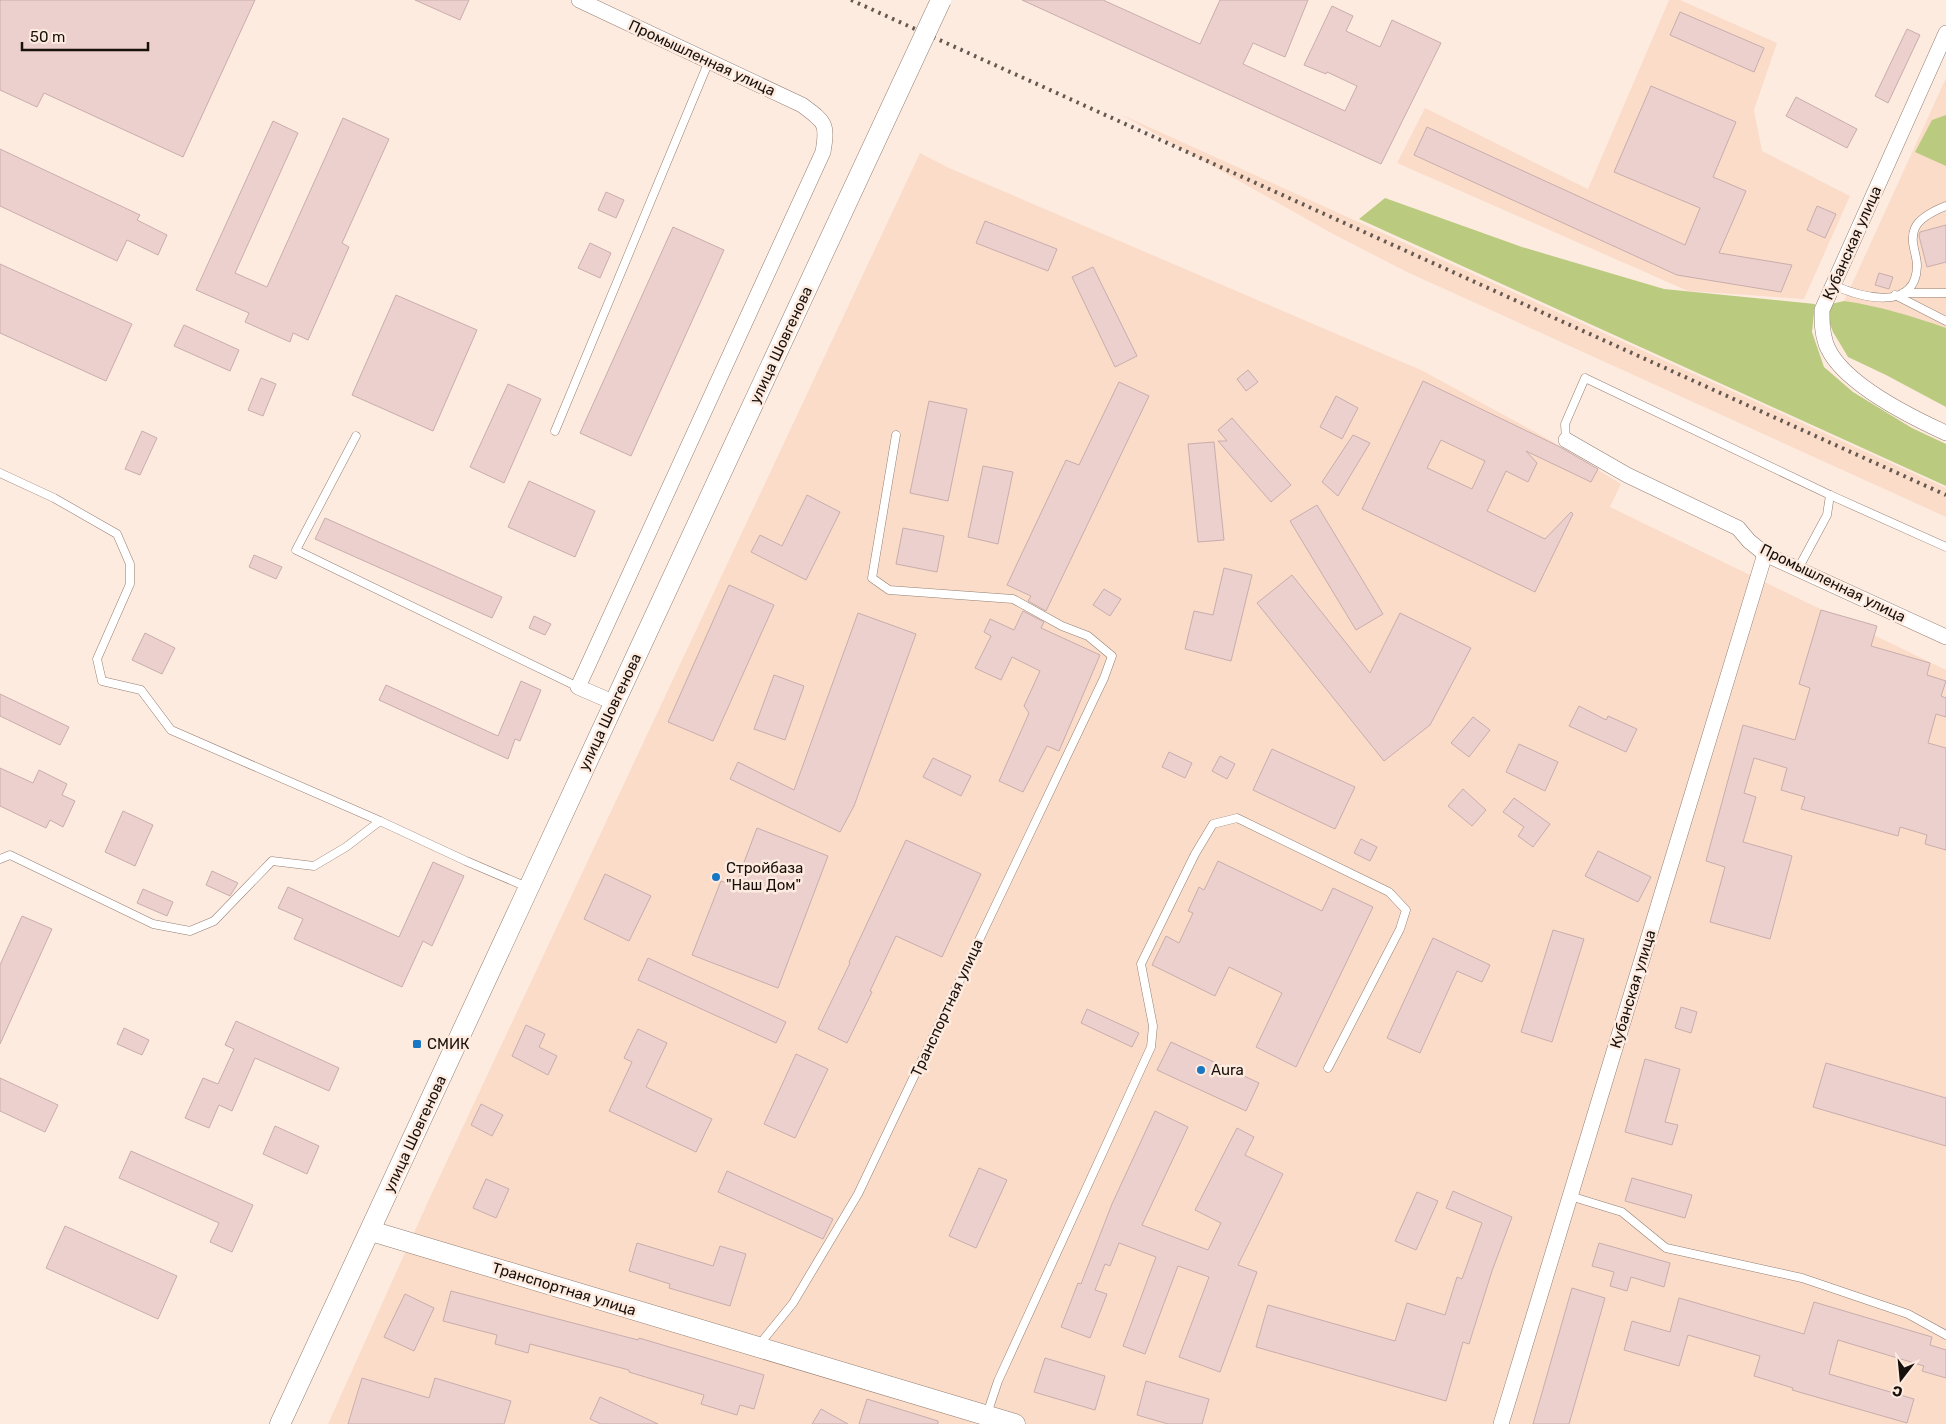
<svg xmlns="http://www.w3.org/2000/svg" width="1946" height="1424" font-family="Rubik,sans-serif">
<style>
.built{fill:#fadcc9}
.forest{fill:#bacb7f}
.building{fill:#ecd0ce;stroke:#c9adac;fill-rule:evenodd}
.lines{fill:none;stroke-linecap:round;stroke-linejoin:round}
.lane-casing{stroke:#937e71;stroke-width:9}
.street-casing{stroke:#937e71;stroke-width:16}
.secondary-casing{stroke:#937e71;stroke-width:21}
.lane{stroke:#fff;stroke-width:8}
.street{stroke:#fff;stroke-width:15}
.secondary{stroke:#fff;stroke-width:20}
.rail{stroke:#645851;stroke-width:4;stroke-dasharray:2.5 5;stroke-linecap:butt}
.secondary-bridge-casing{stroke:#937e71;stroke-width:21;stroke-linecap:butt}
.secondary-bridge{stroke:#fff;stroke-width:20}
.poi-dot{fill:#1876c3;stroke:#feebe0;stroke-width:2}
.labels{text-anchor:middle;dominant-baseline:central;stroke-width:5;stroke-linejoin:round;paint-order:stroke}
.street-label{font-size:15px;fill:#18100b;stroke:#feebe0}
.poi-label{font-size:15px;fill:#18100b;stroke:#feebe0;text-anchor:start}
</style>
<rect width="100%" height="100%" fill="#feebe0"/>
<!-- built -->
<g class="built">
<path d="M1669 0H1680L1777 43 1754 110 1762 151 1850 196 1804 299 1688 291 1397 163 1425 108 1588 189Z"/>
<path d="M1946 78V378L1842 306Z"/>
<path d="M1120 114 1946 488V517L1407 272 1335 235Z"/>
<path d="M920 153 949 168 1421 370 1548 439 1621 484 1610 507 1946 670V1424H328L430 1197Z"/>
</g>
<!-- forest -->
<g class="forest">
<path d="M1946 115V166L1915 152 1932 120Z"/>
<path d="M1385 198 1522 247 1664 289 1815 304 1812 332 1824 367 1853 392 1912 428 1946 444V486L1359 219Z"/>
<path d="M1844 301C1879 306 1912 316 1946 328V407L1886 375 1848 357 1833 332 1828 318 1831 304Z"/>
</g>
<!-- building -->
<g class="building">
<path d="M0 0H255L183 157 44 93 37 107 0 90Z"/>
<path d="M415 0H469L460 20Z"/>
<path d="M1022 0H1103L1200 44 1220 0H1308L1285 57 1253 43 1243 64 1345 111 1357 86 1327 72 1326 74 1304 65 1332 6 1353 16 1346 31 1380 47 1392 20 1441 43 1381 164Z"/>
<path d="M1680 12 1764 48 1754 72 1670 35Z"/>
<path d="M1907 29 1920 35 1888 103 1875 96Z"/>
<path d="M1651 86 1736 122 1713 177 1746 191 1719 253 1792 265 1781 292 1677 275 1414 155 1427 127 1685 245 1700 208 1614 172Z"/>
<path d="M1796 97 1857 129 1847 148 1786 116Z"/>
<path d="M343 118 389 139 342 243 349 247 308 340 293 333 290 342 245 322 249 313 196 290 273 121 298 133 235 273 267 287Z"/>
<path d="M0 149 140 215 137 220 167 235 158 255 127 240 117 261 0 206Z"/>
<path d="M606 192 624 200 616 218 598 210Z"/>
<path d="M1817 206 1836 214 1825 238 1807 230Z"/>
<path d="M985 221 1057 249 1048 271 976 243Z"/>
<path d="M1946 225V262L1927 267 1919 236 1920 232Z"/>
<path d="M673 227 724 250 631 456 580 433Z"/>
<path d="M590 243 611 253 600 278 578 268Z"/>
<path d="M0 264 132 324 106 381 0 333Z"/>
<path d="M1093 267 1137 356 1115 367 1072 277Z"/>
<path d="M1879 273 1893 277 1889 289 1875 285Z"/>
<path d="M396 295 477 330 433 431 352 395Z"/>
<path d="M184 325 239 350 230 371 174 346Z"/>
<path d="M1248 370 1258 382 1246 391 1237 379Z"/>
<path d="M261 378 276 384 263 416 248 410Z"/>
<path d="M1423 381 1560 447 1598 469 1591 482 1526 451 1537 463 1528 482 1506 471 1487 511 1545 539 1571 512 1573 514 1535 592 1362 509ZM1441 440 1485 461 1472 489 1427 468Z"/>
<path d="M1119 382 1149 396 1046 611 1028 601 1031 596 1007 585 1066 460 1079 465Z"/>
<path d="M508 384 541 399 504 483 470 467Z"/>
<path d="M1336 396 1358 408 1342 439 1320 427Z"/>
<path d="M929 401 967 409 948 501 910 493Z"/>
<path d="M1232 418 1291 485 1271 502 1218 441H1227L1218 430Z"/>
<path d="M142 431 157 438 140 475 125 469Z"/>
<path d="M1353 435 1370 443 1338 496 1322 482Z"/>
<path d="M1214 442 1224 540 1198 542 1188 444Z"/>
<path d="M983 466 1013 472 998 544 968 537Z"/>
<path d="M529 481 595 511 575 557 508 527Z"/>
<path d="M807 495 840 512 806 580 751 552 760 535 782 546Z"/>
<path d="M1317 505 1383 614 1356 630 1290 521Z"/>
<path d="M325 518 502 597 492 618 315 539Z"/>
<path d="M903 528 944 536 937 572 896 564Z"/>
<path d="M254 555 282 567 276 579 249 567Z"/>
<path d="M1224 568 1252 575 1231 661 1185 649 1194 611 1213 615Z"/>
<path d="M1292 575 1370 673 1400 613 1471 648 1430 725 1384 761 1257 603Z"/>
<path d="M729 585 774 605 713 741 668 722Z"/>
<path d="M1104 589 1121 599 1110 616 1093 605Z"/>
<path d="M1821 610 1877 626 1871 646 1930 663 1927 675 1946 681 1941 696 1946 698V717L1936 714 1928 743 1946 748V850L1925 844 1927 835 1900 827 1898 836 1801 809 1805 797 1781 790 1787 768 1754 758 1744 793 1756 797 1743 842 1792 856 1770 939 1710 922 1725 867 1706 861 1743 725 1795 740 1810 688 1799 684Z"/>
<path d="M1023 611 1044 622 1041 628 1100 655 1059 751 1047 746 1023 792 999 781 1029 713 1024 706 1040 671 1012 657 1001 680 975 668 991 636 984 632 990 619 1014 630Z"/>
<path d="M858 613 916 634 854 806 840 832 730 779 738 762 794 790Z"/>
<path d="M534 616 551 624 545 635 529 628Z"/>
<path d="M145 633 175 648 162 674 132 660Z"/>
<path d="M774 675 804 686 785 740 754 729Z"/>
<path d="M521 681 541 690 520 741 515 739 508 759 379 700 386 685 498 736Z"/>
<path d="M0 694 69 727 60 745 0 716Z"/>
<path d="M1579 706 1606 720 1608 716 1637 729 1626 752 1569 726Z"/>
<path d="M1473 717 1490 730 1469 757 1451 743Z"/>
<path d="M1519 744 1558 762 1545 791 1506 772Z"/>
<path d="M1272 749 1355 787 1335 829 1253 790Z"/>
<path d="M1169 752 1192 763 1185 778 1162 767Z"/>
<path d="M1220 756 1235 764 1227 779 1212 771Z"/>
<path d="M933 758 971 776 961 796 923 777Z"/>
<path d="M0 768 33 783 39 770 67 784 62 795 75 801 63 827 50 820 46 828 0 806Z"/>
<path d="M1463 789 1486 810 1472 826 1448 806Z"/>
<path d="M1514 798 1550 824 1533 847 1518 836 1524 827 1503 812Z"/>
<path d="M123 811 153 825 135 866 105 852Z"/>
<path d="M757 828 828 856 778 988 692 955 721 881 735 886Z"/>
<path d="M1361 839 1377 847 1370 861 1354 853Z"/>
<path d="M906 840 981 874 942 957 896 936 870 991 872 992 847 1043 818 1029 850 963 849 962Z"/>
<path d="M1598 851 1651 877 1638 902 1585 876Z"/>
<path d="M1218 861 1322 911 1333 888 1373 907 1296 1067 1256 1047 1282 993 1229 967 1215 996 1152 965 1166 936 1179 943 1193 913 1188 911 1199 887 1204 890Z"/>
<path d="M433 862 464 876 432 946 423 941 402 987 294 939 303 919 278 908 288 887 399 937Z"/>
<path d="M212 871 238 883 230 896 206 885Z"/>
<path d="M605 874 651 896 629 941 584 919Z"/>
<path d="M143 889 173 902 167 916 137 903Z"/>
<path d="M22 916 52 929 0 1044V965Z"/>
<path d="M1553 930 1584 939 1552 1042 1521 1032Z"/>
<path d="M1433 938 1490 965 1482 982 1457 971 1420 1053 1387 1038Z"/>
<path d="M648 958 786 1022 776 1043 638 980Z"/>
<path d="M1681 1007 1697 1012 1691 1033 1675 1028Z"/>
<path d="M1087 1009 1139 1033 1132 1047 1081 1023Z"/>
<path d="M236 1021 339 1068 329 1091 255 1058 232 1111 219 1105 209 1128 185 1118 203 1078 218 1084 234 1049 225 1045Z"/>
<path d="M526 1025 545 1034 539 1047 557 1056 548 1075 512 1056Z"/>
<path d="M124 1028 149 1040 142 1055 117 1044Z"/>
<path d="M638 1029 667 1043 646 1087 712 1119 696 1152 609 1111 632 1062 624 1058Z"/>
<path d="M1171 1042 1259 1083 1246 1111 1157 1070Z"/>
<path d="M796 1054 828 1069 795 1138 764 1124Z"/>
<path d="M1645 1059 1680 1069 1665 1122 1678 1125 1672 1145 1625 1132Z"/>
<path d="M1826 1063 1946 1098V1146L1813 1107Z"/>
<path d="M0 1078 58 1105 45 1132 0 1111Z"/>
<path d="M481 1104 503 1115 492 1136 471 1125Z"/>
<path d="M1155 1111 1188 1127 1142 1225 1208 1250 1221 1223 1195 1210 1237 1128 1254 1137 1245 1155 1283 1174 1238 1265 1257 1272 1220 1372 1179 1357 1209 1277 1178 1266 1145 1354 1123 1346 1156 1257 1119 1243 1110 1266 1105 1264 1095 1290 1107 1294 1090 1338 1061 1327 1078 1283 1081 1284 1112 1204Z"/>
<path d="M275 1126 319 1146 307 1174 263 1154Z"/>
<path d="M131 1151 253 1205 232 1252 210 1242 219 1223 119 1178Z"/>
<path d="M979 1168 1007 1180 976 1248 949 1236Z"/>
<path d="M727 1171 833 1219 823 1239 718 1192Z"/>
<path d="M1632 1178 1692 1195 1685 1218 1625 1201Z"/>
<path d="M486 1179 509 1189 496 1218 473 1208Z"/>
<path d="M1453 1191 1512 1217 1492 1271 1469 1344 1463 1342 1446 1401 1256 1347 1268 1305 1395 1341 1407 1303 1445 1315 1457 1277 1462 1279 1482 1223 1446 1208Z"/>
<path d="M1417 1192 1438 1201 1416 1250 1395 1241Z"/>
<path d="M65 1226 177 1276 158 1319 46 1268Z"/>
<path d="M637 1243 713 1266 720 1246 746 1254 730 1306 669 1288 670 1284 629 1271Z"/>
<path d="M1599 1243 1670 1263 1664 1287 1631 1277 1627 1291 1610 1286 1614 1272 1592 1266Z"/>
<path d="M1572 1288 1605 1298 1569 1424H1533Z"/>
<path d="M451 1291 638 1340 639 1338 764 1375 754 1409 740 1405 737 1415 701 1404 704 1395 629 1372V1370L530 1344 528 1353 495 1344 497 1335 443 1321Z"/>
<path d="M405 1294 434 1308 414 1351 384 1337Z"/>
<path d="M1679 1298 1804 1334 1814 1302 1932 1337 1930 1345 1946 1350V1378L1922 1371 1924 1366 1838 1340 1829 1374 1914 1399 1907 1423 1792 1390 1793 1388 1754 1376 1760 1356 1688 1335 1679 1366 1624 1350 1632 1321 1670 1332Z"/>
<path d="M1045 1358 1105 1376 1095 1410 1034 1392Z"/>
<path d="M362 1378 429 1398 435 1378 511 1401 504 1424H348Z"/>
<path d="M1146 1381 1209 1399 1202 1424H1168L1137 1415Z"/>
<path d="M600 1397 658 1424H601L590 1419Z"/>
<path d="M867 1399 938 1421V1424H859Z"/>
<path d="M821 1409 848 1424H812Z"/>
</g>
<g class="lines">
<defs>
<g id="lane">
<path d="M1833 285C1860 297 1916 313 1917 266 1917 253 1909 242 1915 228 1920 217 1936 210 1946 206"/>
<path d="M1903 293H1946"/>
<path d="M1895 295 1946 321"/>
<path d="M555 431 709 61"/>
<path d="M356 436 296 550 578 687"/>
<path d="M1566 440 1565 424 1585 378 1830 495 1946 547"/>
<path d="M0 473 54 498 117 534 130 564V584L97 659 102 681 141 690 171 730 380 821"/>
<path d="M1798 569 1827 515 1830 495"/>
<path d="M0 859 10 855 153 924 190 931 214 921 272 861 314 866 346 847 380 821 466 861 527 887"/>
<path d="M1570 1196 1622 1212 1666 1248 1802 1278 1908 1314 1946 1335"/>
<path d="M759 1345 793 1303 858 1194 1104 678 1112 656 1088 636 1062 626 1013 599 889 590 872 578 896 435"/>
<path d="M987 1414 998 1381 1151 1047 1153 1026 1141 964 1195 854 1213 824 1237 818 1389 892 1406 910 1400 929 1328 1068"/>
</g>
<g id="street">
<path d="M579 0 802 105C825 122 828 123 823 152L578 687 615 703"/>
<path d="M1946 33 1822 310C1822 322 1822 332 1826 344 1840 382 1911 417 1946 433"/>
<path d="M1566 440 1627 475 1738 528 1749 541 1765 554 1946 637"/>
<path d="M1501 1424 1765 554"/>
</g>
<g id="secondary">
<path d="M371 1231 1015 1424"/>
<path d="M280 1424 741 430"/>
</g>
</defs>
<!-- lane casing -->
<use href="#lane" class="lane-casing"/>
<!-- street casing -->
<use href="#street" class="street-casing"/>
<!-- secondary casing -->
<use href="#secondary" class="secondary-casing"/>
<!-- lane -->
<use href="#lane" class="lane"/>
<!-- street -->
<use href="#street" class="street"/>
<!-- secondary -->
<use href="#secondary" class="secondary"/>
<!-- rail -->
<path class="rail" d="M851 0 1946 495"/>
<defs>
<path id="secondary-bridge" d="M741 430 941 0"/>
</defs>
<!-- secondary-bridge casing -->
<use href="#secondary-bridge" class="secondary-bridge-casing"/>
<!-- secondary-bridge -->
<use href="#secondary-bridge" class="secondary-bridge"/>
</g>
<!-- markers -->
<g class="poi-dot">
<circle cx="716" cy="877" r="5"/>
<rect x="412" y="1039" width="10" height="10" rx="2.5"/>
<circle cx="1201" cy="1070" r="5"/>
</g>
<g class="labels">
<!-- street labels -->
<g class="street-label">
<text transform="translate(702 58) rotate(25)">Промышленная улица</text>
<text transform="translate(1852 243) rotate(-66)">Кубанская улица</text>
<text transform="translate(781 345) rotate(-65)">улица Шовгенова</text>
<text transform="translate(1833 583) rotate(26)">Промышленная улица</text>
<text transform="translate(610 712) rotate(-65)">улица Шовгенова</text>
<text transform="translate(1633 989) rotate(-73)">Кубанская улица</text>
<text transform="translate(947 1008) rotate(-65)">Транспортная улица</text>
<text transform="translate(415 1134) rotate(-65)">улица Шовгенова</text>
<text transform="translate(564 1289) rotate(17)">Транспортная улица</text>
</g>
<!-- poi labels -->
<g class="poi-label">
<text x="726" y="868">Стройбаза<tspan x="726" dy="17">"Наш Дом"</tspan></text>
<text x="427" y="1044">СМИК</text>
<text x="1211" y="1070">Aura</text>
</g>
</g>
<!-- north arrow -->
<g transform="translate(1901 1379) rotate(196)" stroke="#feebe0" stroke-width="4" paint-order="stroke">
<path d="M0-4L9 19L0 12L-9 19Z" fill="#18100b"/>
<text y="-8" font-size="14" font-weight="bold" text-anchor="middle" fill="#18100b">С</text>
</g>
<!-- scale -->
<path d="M22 42v8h126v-8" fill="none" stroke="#18100b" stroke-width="2.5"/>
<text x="30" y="42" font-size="15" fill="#18100b" stroke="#feebe0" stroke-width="4" paint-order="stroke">50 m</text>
</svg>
